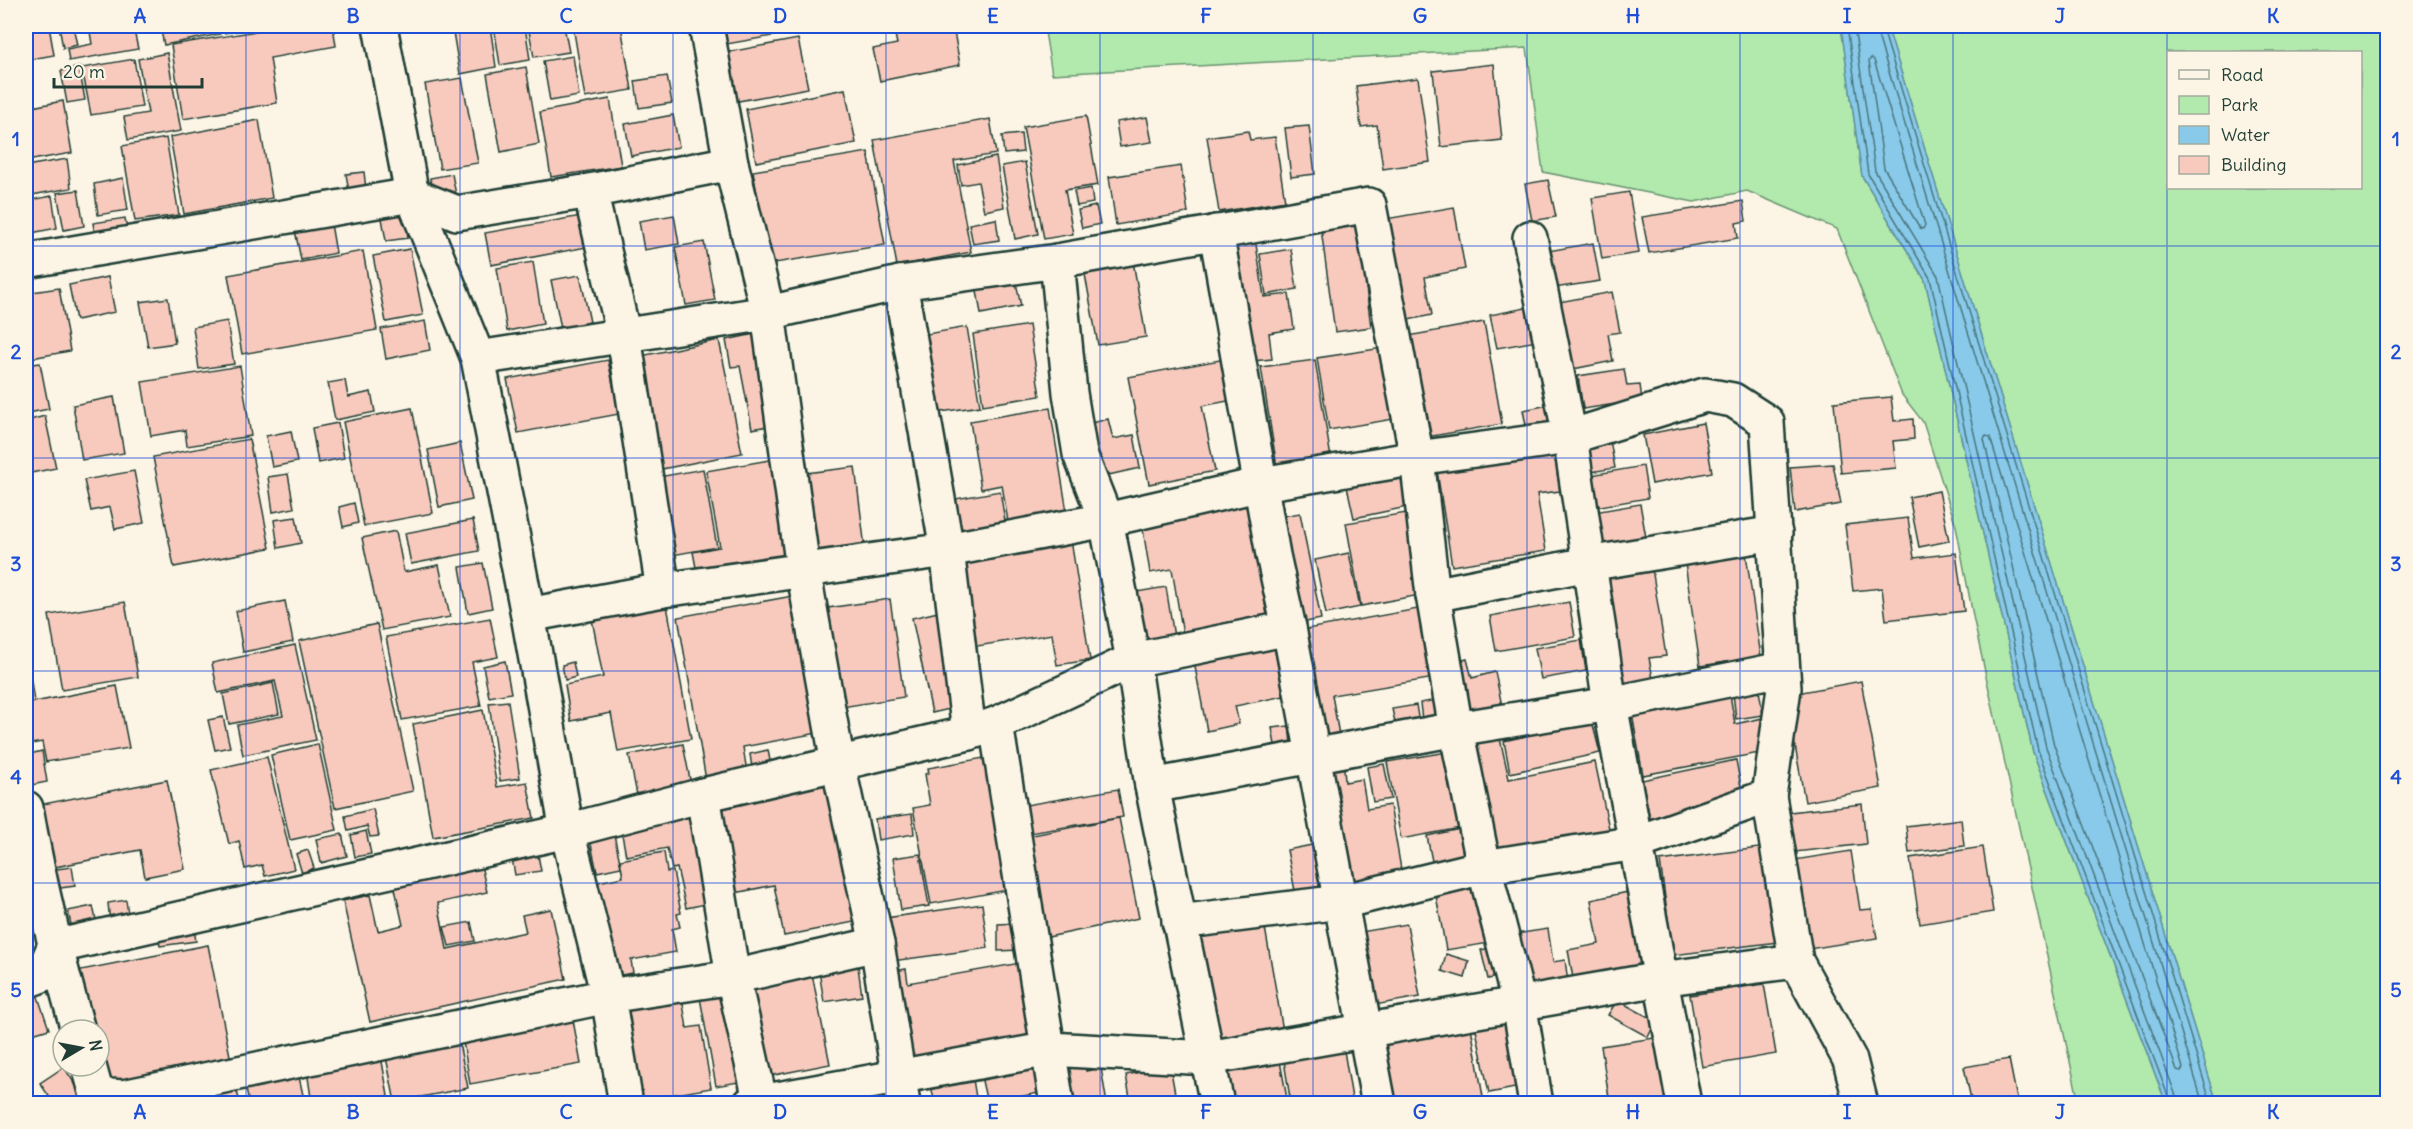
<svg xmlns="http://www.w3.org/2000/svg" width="2413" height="1129" font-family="Delius,sans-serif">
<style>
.green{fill:#b2e9ad;stroke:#689370;stroke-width:1.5;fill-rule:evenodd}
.water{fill:#89caea;stroke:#5f92a1;stroke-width:1.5}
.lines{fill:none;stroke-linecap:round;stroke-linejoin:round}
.shore{stroke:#49757d;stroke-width:1.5}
.building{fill:#f8cabd;stroke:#1f3d34;stroke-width:1.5}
.street-casing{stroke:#1f3d34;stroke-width:38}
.street{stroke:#fcf5e5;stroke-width:33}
.grid{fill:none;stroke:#1d4ed8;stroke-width:1.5;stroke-opacity:0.55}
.neatline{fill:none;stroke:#1d4ed8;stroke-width:2}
.grid-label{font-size:20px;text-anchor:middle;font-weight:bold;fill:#1d4ed8}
</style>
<rect width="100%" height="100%" fill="#fcf5e5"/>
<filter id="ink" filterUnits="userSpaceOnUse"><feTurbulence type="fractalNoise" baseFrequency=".0167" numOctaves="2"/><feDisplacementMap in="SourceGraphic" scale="12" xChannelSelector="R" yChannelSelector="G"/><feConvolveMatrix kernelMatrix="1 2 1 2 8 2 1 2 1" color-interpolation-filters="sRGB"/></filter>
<g filter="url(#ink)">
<!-- green -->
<g class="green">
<path d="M1044 26H1841L1862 176 1925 280 2033 752 2166 1103H2079L1974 621 1956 526 1923 422 1902 395 1837 229 1747 191 1694 202 1543 172 1527 48 1052 74Z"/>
<path d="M1887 26H2387V1103H2217ZM2168 52H2360V188H2168Z"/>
</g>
<!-- water -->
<path class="water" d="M1841 26H1887L2217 1103H2166L2033 752 1925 280 1862 176Z"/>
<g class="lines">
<!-- shore -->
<g class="shore">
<path d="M1847 26 1868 174 1930 278 2038 750 2171 1104"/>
<path d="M1854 26 1875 171 1938 276 2046 747 2179 1104"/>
<path d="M1875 26 2203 1104"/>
<path d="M1882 26 2211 1104"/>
<path d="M1871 58 1874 60 1925 225 1923 229 1920 228 1884 168 1869 61Z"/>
<path d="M1986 436 1990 437 2183 1068 2181 1071 2177 1070 2054 745 1984 439Z"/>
</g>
</g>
<!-- building -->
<g class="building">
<path d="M26 26H49L54 55 26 60Z"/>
<path d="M59 26H73L77 45 63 48Z"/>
<path d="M89 26H133L138 49 69 61 67 49 92 44Z"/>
<path d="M160 26H219L220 34 164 45Z"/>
<path d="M223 26H269L224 33Z"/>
<path d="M287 26H333L336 46 270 58 277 103 183 119 171 45Z"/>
<path d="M452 26H490L496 67 460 74Z"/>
<path d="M494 26H525L530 60 500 65Z"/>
<path d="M528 26H564L569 52 534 57Z"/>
<path d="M573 26H621L632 90 585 98Z"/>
<path d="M724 26H794L795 32 727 44Z"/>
<path d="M893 26H953L960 65 880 81 873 49 897 44Z"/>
<path d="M798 39 808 88 733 102 724 53Z"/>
<path d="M167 53 181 131 128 140 124 117 148 113 138 59Z"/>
<path d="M573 56 579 96 550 101 543 61Z"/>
<path d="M134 59 142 107 91 115 82 68Z"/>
<path d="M1494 64 1502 140 1441 147 1433 71Z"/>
<path d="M79 67 85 100 67 103 61 71Z"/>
<path d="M526 67 539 144 501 152 487 74Z"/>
<path d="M667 76 672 103 639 108 635 81Z"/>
<path d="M27 77 32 107 63 101 72 153 26 161Z"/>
<path d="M462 78 478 163 440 169 425 84Z"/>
<path d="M1418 78 1430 162 1383 169 1377 125 1361 127 1356 86Z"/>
<path d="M845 89 856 143 756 162 746 109Z"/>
<path d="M610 99 621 166 551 177 540 112Z"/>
<path d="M673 115 679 147 631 156 625 124Z"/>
<path d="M1086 116 1098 185 1065 190 1073 234 1044 239 1023 127Z"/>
<path d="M1147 117 1152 142 1120 147 1116 122Z"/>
<path d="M990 119 996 154 954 161 971 252 897 266 874 140Z"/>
<path d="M259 120 272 198 184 214 170 137Z"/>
<path d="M1309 126 1315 174 1291 177 1285 128Z"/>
<path d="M1248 131 1250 140 1275 137 1285 201 1219 212 1207 137Z"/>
<path d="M1021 134 1023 152 1004 154 1002 136Z"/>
<path d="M166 138 179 215 135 221 122 146Z"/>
<path d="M868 152 885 245 769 264 753 171Z"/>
<path d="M996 157 1004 207 984 211 978 182 961 185 958 165Z"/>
<path d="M67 159 71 188 26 196V166Z"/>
<path d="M1025 162 1038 234 1015 239 1002 166Z"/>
<path d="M1181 166 1188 213 1116 225 1109 177Z"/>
<path d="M364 172 366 190 349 192 346 174Z"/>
<path d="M452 174 456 195 433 199 430 178Z"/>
<path d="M123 178 128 210 98 215 94 184Z"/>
<path d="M1548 180 1556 217 1532 221 1525 184Z"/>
<path d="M1091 188 1093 203 1077 206 1074 191Z"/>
<path d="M78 190 84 226 64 230 57 193Z"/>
<path d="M1629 192 1639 253 1602 259 1592 198Z"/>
<path d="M52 196 57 228 26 234V201Z"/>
<path d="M1743 201 1746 221 1736 223 1738 238 1649 253 1642 217Z"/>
<path d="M403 203 408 238 386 241 380 207Z"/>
<path d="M1096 206 1100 224 1082 228 1078 210Z"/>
<path d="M1454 207 1465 269 1425 277 1432 315 1398 322 1380 220Z"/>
<path d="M674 215 679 244 644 250 639 221Z"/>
<path d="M581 216 587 247 491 265 485 233Z"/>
<path d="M125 218 129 242 97 247 93 223Z"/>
<path d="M330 218 336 253 301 260 294 225Z"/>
<path d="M996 219 999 240 973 244 969 224Z"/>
<path d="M1358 224 1371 327 1335 332 1321 229Z"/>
<path d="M1255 238 1264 297 1289 294 1294 329 1269 333 1272 359 1243 362 1226 242Z"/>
<path d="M704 242 715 300 686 305 675 247Z"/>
<path d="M1593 243 1600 281 1554 288 1548 251Z"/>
<path d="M410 249 423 315 386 322 373 256Z"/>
<path d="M1291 249 1297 289 1266 295 1260 254Z"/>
<path d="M363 251 377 330 242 354 228 275Z"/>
<path d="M1133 261 1146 337 1098 345 1084 269Z"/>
<path d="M533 262 543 324 507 331 497 268Z"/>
<path d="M580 275 590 322 561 328 551 280Z"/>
<path d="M108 277 115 312 76 320 69 285Z"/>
<path d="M1015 278 1021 306 981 314 976 285Z"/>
<path d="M59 288 70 351 26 359V293Z"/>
<path d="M1612 292 1620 332 1608 334 1613 361 1573 369 1559 302Z"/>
<path d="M168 298 175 343 148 347 140 302Z"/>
<path d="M1536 306 1543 340 1497 348 1490 315Z"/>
<path d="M227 321 234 364 199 369 193 327Z"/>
<path d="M425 321 430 350 386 359 381 329Z"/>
<path d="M1484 322 1502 424 1421 438 1403 337Z"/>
<path d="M1029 325 1040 396 983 405 973 334Z"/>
<path d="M967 327 980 406 928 414 915 336Z"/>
<path d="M755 334 773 425 752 429 740 366 731 367 726 340Z"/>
<path d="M719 340 742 453 657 470 636 357Z"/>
<path d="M1383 348 1394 419 1329 430 1317 358Z"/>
<path d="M1225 359 1233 400 1202 406 1215 471 1149 484 1128 377Z"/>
<path d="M608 360 619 414 518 433 507 379Z"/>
<path d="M1315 360 1331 458 1277 467 1261 367Z"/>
<path d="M40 363 49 409 28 413 26 396V365Z"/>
<path d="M240 366 251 436 187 446 185 430 151 436 142 382Z"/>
<path d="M1624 369 1627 386 1640 385 1642 400 1583 409 1578 376Z"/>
<path d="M345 380 348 397 371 392 375 412 335 420 328 383Z"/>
<path d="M114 397 124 453 82 460 73 405Z"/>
<path d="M1891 397 1894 421 1913 419 1914 439 1893 441 1896 468 1841 473 1834 402Z"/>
<path d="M1554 404 1559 430 1528 436 1523 410Z"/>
<path d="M412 408 433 513 364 526 343 422Z"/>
<path d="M1050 408 1068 518 1009 528 1002 485 981 489 970 421Z"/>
<path d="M45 416 56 468 26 474V421Z"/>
<path d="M1108 419 1113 439 1134 435 1140 468 1095 478 1083 425Z"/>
<path d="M338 423 344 458 318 463 312 428Z"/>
<path d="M1703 423 1712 472 1652 484 1643 435Z"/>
<path d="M291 431 297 462 272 467 266 436Z"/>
<path d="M1609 435 1615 468 1591 472 1586 439Z"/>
<path d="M249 439 270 548 174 567 153 457Z"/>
<path d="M460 443 472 500 439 507 428 450Z"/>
<path d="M1554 453 1560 491 1537 494 1546 551 1452 566 1437 471Z"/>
<path d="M776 459 794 560 698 578 693 552 720 547 706 471Z"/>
<path d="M1833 464 1841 504 1795 512 1790 467Z"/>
<path d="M1643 466 1648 498 1595 507 1591 475Z"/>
<path d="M855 467 865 548 808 555 798 474Z"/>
<path d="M703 469 717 547 667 556 653 478Z"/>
<path d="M134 471 144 523 115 529 110 507 91 511 84 480Z"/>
<path d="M1400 472 1407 507 1354 518 1346 482Z"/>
<path d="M288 474 294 508 273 512 268 477Z"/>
<path d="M1000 491 1007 533 951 543 944 501Z"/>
<path d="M1939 491 1949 541 1919 547 1909 497Z"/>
<path d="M354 503 358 523 343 527 339 507Z"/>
<path d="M1640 504 1647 543 1602 552 1594 512Z"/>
<path d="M1247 505 1268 620 1183 635 1172 569 1150 573 1142 523Z"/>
<path d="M1300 513 1321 619 1291 625 1270 518Z"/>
<path d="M1406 513 1420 595 1361 606 1346 523Z"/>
<path d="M296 517 301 543 278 548 274 520Z"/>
<path d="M1908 518 1914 558 1956 553 1964 611 1886 620 1882 588 1853 591 1845 525Z"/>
<path d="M473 520 479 551 411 564 405 533Z"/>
<path d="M396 531 404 572 439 565 450 617 382 630 362 538Z"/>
<path d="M1071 540 1090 660 1057 665 1052 634 965 648 951 558Z"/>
<path d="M1745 547 1761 657 1700 666 1684 556Z"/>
<path d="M1349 553 1360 607 1326 614 1315 560Z"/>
<path d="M483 563 492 608 468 613 460 567Z"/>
<path d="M1652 568 1666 656 1649 658 1655 689 1623 694 1604 575Z"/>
<path d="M1166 587 1174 637 1138 643 1130 593Z"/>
<path d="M798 595 823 732 743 747 747 772 706 780 678 617Z"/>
<path d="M890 599 904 697 836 708 821 609Z"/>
<path d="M666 600 691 739 618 752 611 713 571 721 565 685 603 677 591 614Z"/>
<path d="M285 601 293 642 243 652 236 611Z"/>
<path d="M125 602 138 677 62 690 49 615Z"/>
<path d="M1569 602 1575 637 1496 651 1490 616Z"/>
<path d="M1423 608 1435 678 1332 695 1339 735 1320 738 1301 630Z"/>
<path d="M938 612 958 707 932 713 912 618Z"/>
<path d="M490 618 498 657 472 662 481 706 402 720 386 637Z"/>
<path d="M377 624 413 791 335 808 299 641Z"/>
<path d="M1272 636 1284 696 1235 706 1239 724 1207 731 1192 651Z"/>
<path d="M1581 640 1586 671 1541 679 1535 648Z"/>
<path d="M295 645 316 740 243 755 237 725 283 716 275 681 218 693 212 663Z"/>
<path d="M1467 659 1472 678 1495 672 1502 706 1464 715 1451 663Z"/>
<path d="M505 661 511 693 489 697 483 666Z"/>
<path d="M573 662 576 677 565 680 562 665Z"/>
<path d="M26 681H31L34 702 117 686 129 748 46 762 42 742 26 745Z"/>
<path d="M1861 681 1881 788 1805 802 1786 695Z"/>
<path d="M273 683 279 714 229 724 223 694Z"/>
<path d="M1759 690 1763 715 1736 719 1733 693Z"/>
<path d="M1730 695 1735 724 1763 718 1770 751 1643 775 1632 714Z"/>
<path d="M1436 700 1440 718 1422 720 1420 703Z"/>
<path d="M508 701 520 778 500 781 489 703Z"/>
<path d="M1416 705 1419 723 1396 727 1392 709Z"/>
<path d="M483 710 497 787 527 782 534 818 433 837 413 724Z"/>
<path d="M223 717 230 747 215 750 208 720Z"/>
<path d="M1592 721 1600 753 1510 773 1504 741Z"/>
<path d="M1289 726 1291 743 1275 745 1272 728Z"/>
<path d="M1499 734 1509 779 1595 762 1611 838 1498 862 1473 739Z"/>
<path d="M318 744 337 830 290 840 271 755Z"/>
<path d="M683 744 692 790 638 800 629 755Z"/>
<path d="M768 750 772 771 753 774 750 754Z"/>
<path d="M42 751 47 782 26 786V755Z"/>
<path d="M1453 751 1466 827 1401 839 1387 762Z"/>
<path d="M267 757 294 869 265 876 262 865 245 869 239 841 229 844 211 770Z"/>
<path d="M989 757 1013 889 931 904 913 808 930 805 925 774 929 773 928 768Z"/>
<path d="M1736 760 1744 803 1651 823 1642 780Z"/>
<path d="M1384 764 1391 799 1373 802 1367 767Z"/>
<path d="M1344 768 1345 782 1362 779 1367 809 1390 805 1403 881 1347 890 1327 771Z"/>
<path d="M826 779 854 922 784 936 774 885 725 895 706 802Z"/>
<path d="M167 780 185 869 145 877 140 850 45 869 33 806Z"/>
<path d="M1118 789 1123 817 1025 834 1020 806Z"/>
<path d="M1862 804 1866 844 1795 852 1790 812Z"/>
<path d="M373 809 379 836 370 837 367 826 348 831 345 816Z"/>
<path d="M698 813 720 901 686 908 677 868 672 869 667 848 626 856 621 829Z"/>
<path d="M912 814 914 834 878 840 875 819Z"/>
<path d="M1119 818 1139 918 1048 937 1028 836Z"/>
<path d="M1961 819 1964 846 1909 853 1906 826Z"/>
<path d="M1460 829 1466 858 1433 866 1427 836Z"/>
<path d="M613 830 621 867 597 872 589 835Z"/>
<path d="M366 831 371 854 355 857 351 835Z"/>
<path d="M342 834 347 856 321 863 316 839Z"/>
<path d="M1317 844 1324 886 1295 891 1287 850Z"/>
<path d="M1766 847 1778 942 1673 955 1660 861Z"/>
<path d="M1983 847 1993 912 1920 924 1910 858Z"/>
<path d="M308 850 314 868 302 873 296 854Z"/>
<path d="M537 850 541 871 515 875 511 853Z"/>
<path d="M1851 851 1860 910 1872 909 1877 938 1809 949 1794 860Z"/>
<path d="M664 852 667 872 673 871 681 913 677 914 680 927 672 929 676 952 631 960 633 973 615 976 598 882 623 877 620 860Z"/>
<path d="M920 854 929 906 901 910 893 858Z"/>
<path d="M481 865 487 892 438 903 447 949 526 932 522 915 551 909 566 979 370 1022 343 901 370 895 378 931 403 925 394 884Z"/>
<path d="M72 867 75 886 53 889 49 870Z"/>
<path d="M1484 881 1496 942 1446 950 1435 890Z"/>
<path d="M1628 892 1642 965 1573 978 1568 950 1599 944 1591 900Z"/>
<path d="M126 900 129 921 110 923 108 903Z"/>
<path d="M982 904 988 948 892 961 886 918Z"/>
<path d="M93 906 98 929 73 934 68 911Z"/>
<path d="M471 922 475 941 449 946 444 927Z"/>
<path d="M1264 922 1283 1031 1218 1042 1200 933Z"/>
<path d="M1018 923 1019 950 998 951V924Z"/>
<path d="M193 924 196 941 160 946 157 929Z"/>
<path d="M1407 924 1420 997 1375 1005 1361 932Z"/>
<path d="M1548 929 1553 962 1565 960 1568 982 1524 989 1516 934Z"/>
<path d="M208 945 231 1061 99 1087V1030H88L76 971Z"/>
<path d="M1495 947 1502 976 1488 979 1481 950Z"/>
<path d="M1446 954 1469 961 1465 978 1442 971Z"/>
<path d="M857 959 862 996 824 1002 818 965Z"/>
<path d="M1020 963 1034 1035 905 1058 890 972 906 969 908 983Z"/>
<path d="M811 969 830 1064 764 1077 744 982Z"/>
<path d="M1764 984 1776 1054 1702 1067 1690 995Z"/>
<path d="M734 986 750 1080 716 1086 699 992Z"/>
<path d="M36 991 49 1029 26 1036V995Z"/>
<path d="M681 992 687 1028 701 1026 711 1088 637 1101 620 1001Z"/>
<path d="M1617 1000 1656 1021 1648 1037 1608 1015Z"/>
<path d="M571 1009 581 1064 470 1084 461 1029Z"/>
<path d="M1507 1018 1520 1087 1489 1093 1475 1025Z"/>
<path d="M1471 1027 1484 1103 1392 1104 1381 1044Z"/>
<path d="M457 1033 468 1088 395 1102 384 1047Z"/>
<path d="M1661 1037 1670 1101 1610 1104 1601 1046Z"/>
<path d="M1343 1045 1353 1104H1291L1283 1055Z"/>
<path d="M380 1050 388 1096 348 1104H312L306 1064Z"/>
<path d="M1279 1056 1288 1104H1226L1220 1067Z"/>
<path d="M1084 1057 1086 1071 1101 1068 1107 1104H1067L1061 1060Z"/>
<path d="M2009 1059 2018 1104H1972L1964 1067Z"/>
<path d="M1038 1061 1044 1092 987 1103 980 1072Z"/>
<path d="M1170 1066 1177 1104H1131L1126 1075Z"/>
<path d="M64 1067 86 1101 82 1104H54L40 1083Z"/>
<path d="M297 1068 305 1104H249L244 1079Z"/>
<path d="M972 1073 977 1104H935L930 1081Z"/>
<path d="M235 1082 240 1104H136Z"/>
<path d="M884 1089 887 1104H810Z"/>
<path d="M1834 1094 1835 1104H1784Z"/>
<path d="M1044 1098 1045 1104H1014Z"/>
</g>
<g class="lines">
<defs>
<g id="street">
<path d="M380 26 412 195 478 358 528 615 567 831 608 996 626 1104"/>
<path d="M706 26 731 163 768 313 803 569 838 764 877 944 903 1104"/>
<path d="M590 191 624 336 663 590"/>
<path d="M1216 232 1273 555 1289 628 1379 1104"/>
<path d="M1530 238 1570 437 1610 704 1684 1104"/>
<path d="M26 261 412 195 457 213 590 191 731 163"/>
<path d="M1057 261 1070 393 1080 454 1106 520 1133 660 1152 786 1217 1104"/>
<path d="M900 283 947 550 969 733"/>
<path d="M478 358 768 313 900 283 1057 261 1369 205 1417 458 1433 595 1456 729 1484 867 1519 1003 1536 1104"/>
<path d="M1433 595 1588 564 1775 533"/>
<path d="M528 615 663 590 947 550 1106 520 1262 484 1417 458 1570 437 1705 395 1733 400 1767 422 1784 688 1769 796 1796 961 1850 1060 1861 1104"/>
<path d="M996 724 1057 1104"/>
<path d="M1152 786 1456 729 1610 704 1782 669"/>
<path d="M703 795 733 977 761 1104"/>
<path d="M26 808C39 883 57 956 78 1030"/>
<path d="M1179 922 1341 902 1484 867 1636 843 1769 796"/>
<path d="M26 981 42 975 54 947 567 831 703 795 969 733 996 724 1133 660 1289 628"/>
<path d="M89 1066 97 1095 123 1097 125 1104"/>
<path d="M123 1097 608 996 733 977 877 944"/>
<path d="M750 1104 1050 1049 1208 1058 1660 979 1796 961"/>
</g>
</defs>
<!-- street casing -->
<use href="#street" class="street-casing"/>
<!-- street -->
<use href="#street" class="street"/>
</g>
</g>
<!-- grid -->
<path class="grid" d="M246 26V1104M460 26V1104M673 26V1104M886 26V1104M1100 26V1104M1313 26V1104M1527 26V1104M1740 26V1104M1953 26V1104M2167 26V1104M26 246H2388M26 458H2388M26 671H2388M26 883H2388"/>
<!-- margin -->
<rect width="2413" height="1129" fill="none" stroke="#fcf5e5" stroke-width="66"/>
<!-- legend -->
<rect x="2167" y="51" width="195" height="138" fill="#fcf5e5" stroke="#a4ab9e" stroke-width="1.5"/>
<rect x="2179" y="70" width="30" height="9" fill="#fcf5e5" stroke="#a4ab9e" stroke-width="1.5"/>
<text x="2221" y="81" font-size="18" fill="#1f3d34">Road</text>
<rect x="2179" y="96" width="30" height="18" fill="#b2e9ad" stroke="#a4ab9e" stroke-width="1.5"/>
<text x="2221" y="111" font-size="18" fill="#1f3d34">Park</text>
<rect x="2179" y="126" width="30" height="18" fill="#89caea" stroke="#a4ab9e" stroke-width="1.5"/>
<text x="2221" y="141" font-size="18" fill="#1f3d34">Water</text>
<rect x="2179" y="156" width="30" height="18" fill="#f8cabd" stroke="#a4ab9e" stroke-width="1.5"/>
<text x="2221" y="171" font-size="18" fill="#1f3d34">Building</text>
<!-- north arrow -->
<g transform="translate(81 1048) rotate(80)"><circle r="28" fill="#fcf5e5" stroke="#a4ab9e" stroke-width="1.5"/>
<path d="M0-4.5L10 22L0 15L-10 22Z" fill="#1f3d34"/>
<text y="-9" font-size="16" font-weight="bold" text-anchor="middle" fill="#1f3d34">N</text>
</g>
<!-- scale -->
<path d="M54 78v9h148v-9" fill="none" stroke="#1f3d34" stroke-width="3"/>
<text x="63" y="78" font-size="18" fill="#1f3d34" stroke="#fcf5e5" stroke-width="4.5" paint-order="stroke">20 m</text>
<rect x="33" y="33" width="2347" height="1063" class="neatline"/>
<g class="grid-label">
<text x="140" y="23">A</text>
<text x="353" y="23">B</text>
<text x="566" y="23">C</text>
<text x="780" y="23">D</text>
<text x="993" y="23">E</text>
<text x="1206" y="23">F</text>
<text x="1420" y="23">G</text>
<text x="1633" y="23">H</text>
<text x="1847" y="23">I</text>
<text x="2060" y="23">J</text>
<text x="2273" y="23">K</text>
<text x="16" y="146">1</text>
<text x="2396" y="146">1</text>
<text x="16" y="359">2</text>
<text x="2396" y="359">2</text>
<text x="16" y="571">3</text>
<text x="2396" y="571">3</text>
<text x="16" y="784">4</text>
<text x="2396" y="784">4</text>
<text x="16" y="997">5</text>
<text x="2396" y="997">5</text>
<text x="140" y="1119">A</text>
<text x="353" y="1119">B</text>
<text x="566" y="1119">C</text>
<text x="780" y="1119">D</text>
<text x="993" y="1119">E</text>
<text x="1206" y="1119">F</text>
<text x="1420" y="1119">G</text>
<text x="1633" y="1119">H</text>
<text x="1847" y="1119">I</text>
<text x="2060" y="1119">J</text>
<text x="2273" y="1119">K</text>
</g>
</svg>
